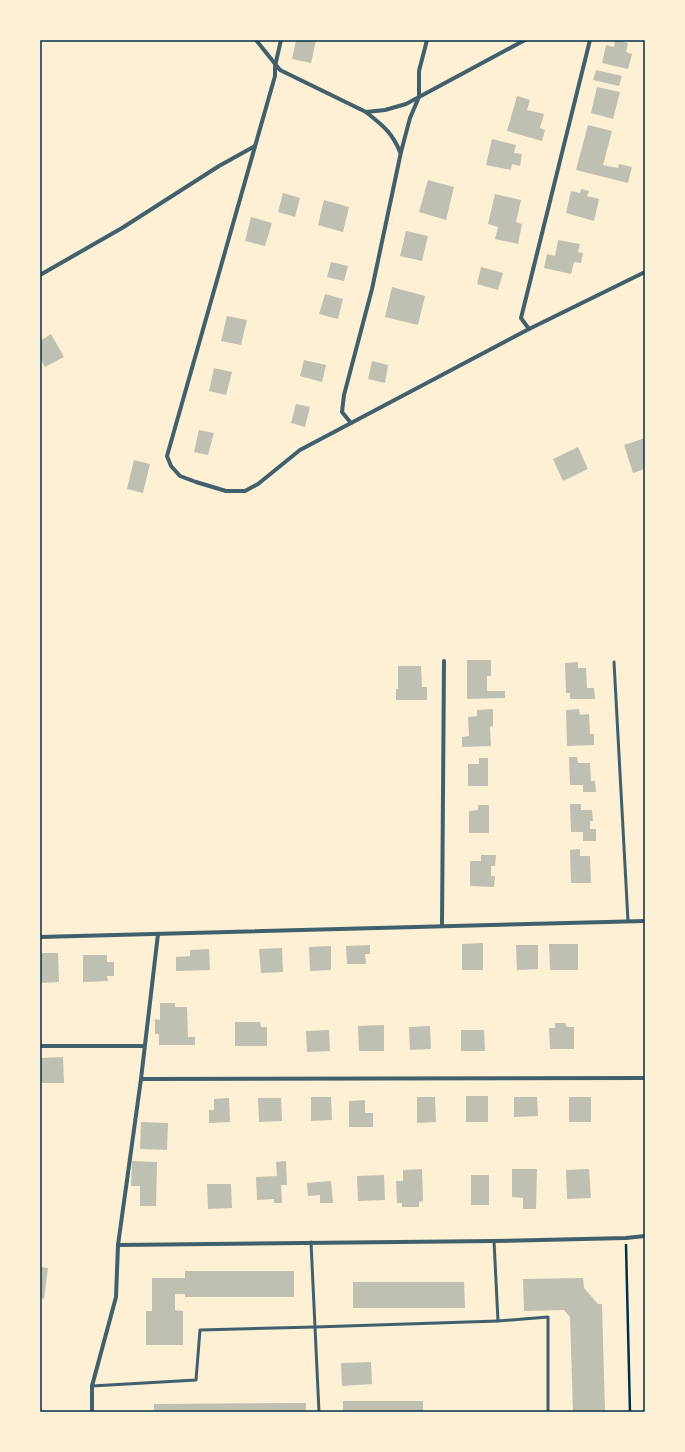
<svg xmlns="http://www.w3.org/2000/svg" width="685" height="1452" font-family="'PT Serif',serif">
<style>
.building{fill:#bec0b2}
.lines{fill:none;stroke-linecap:round;stroke-linejoin:round}
.path{stroke:#003049;stroke-width:2.5}
.service{stroke:#3f606c;stroke-width:3}
.minor{stroke:#3f606c;stroke-width:4}
.neatline{fill:none;stroke:#003049;stroke-width:1.5}
</style>
<rect width="100%" height="100%" fill="#fdf0d5"/>
<!-- building -->
<g class="building">
<path d="M296 40H316L311 63 292 59Z"/>
<path d="M615 40 628 43 626 52 632 54 628 69 602 63 606 45 614 47Z"/>
<path d="M596 70 622 76 619 86 593 80Z"/>
<path d="M597 87 620 92 613 119 591 113Z"/>
<path d="M517 96 530 100 527 110 544 114 540 128 545 130 542 141 507 131Z"/>
<path d="M588 125 612 131 603 165 618 168 619 164 632 167 628 183 576 170Z"/>
<path d="M492 139 516 145 514 153 522 154 520 166 512 164 511 170 486 165Z"/>
<path d="M428 180 454 187 446 220 419 212Z"/>
<path d="M581 189 589 191 587 196 599 199 594 221 566 213 571 191 580 193Z"/>
<path d="M283 193 300 198 295 217 278 212Z"/>
<path d="M495 194 521 200 516 222 522 224 518 244 495 239 498 227 488 224Z"/>
<path d="M324 200 349 207 343 232 318 225Z"/>
<path d="M251 217 272 223 265 246 245 241Z"/>
<path d="M406 231 428 236 422 261 400 256Z"/>
<path d="M558 240 580 244 578 252 583 253 581 263 574 262 571 274 544 268 547 254 555 256Z"/>
<path d="M331 262 348 266 344 281 327 277Z"/>
<path d="M481 267 503 273 498 290 477 284Z"/>
<path d="M392 287 425 296 418 325 385 317Z"/>
<path d="M325 294 343 299 338 319 319 314Z"/>
<path d="M227 316 247 320 241 345 221 341Z"/>
<path d="M51 334 64 357 45 367 40 358V341Z"/>
<path d="M304 360 326 365 322 382 300 376Z"/>
<path d="M372 361 388 365 385 383 368 379Z"/>
<path d="M214 368 232 372 226 395 209 391Z"/>
<path d="M296 404 310 407 305 427 291 423Z"/>
<path d="M199 430 214 433 208 455 194 452Z"/>
<path d="M645 438V469L633 473 624 445Z"/>
<path d="M578 447 588 469 563 481 553 459Z"/>
<path d="M134 460 150 464 143 493 127 489Z"/>
<path d="M467 660H491V676H487V691H505V698L467 699Z"/>
<path d="M578 662V668H586L587 688H594L595 699H570V693H566L565 663Z"/>
<path d="M398 666H421L422 687H427V700H396V689H398Z"/>
<path d="M493 709V726L490 727 491 746 462 747V737L469 736 468 717 477 716V710Z"/>
<path d="M579 709 580 715 589 714 590 734H594V745L567 746 566 710Z"/>
<path d="M569 757H577L578 763H590L591 781H595L596 792H583V785H570Z"/>
<path d="M479 758H488V786H468V764H479Z"/>
<path d="M570 804H581V810H592L593 821H590V829H596V841H583V832H571Z"/>
<path d="M478 805H489V833H469V811L478 810Z"/>
<path d="M580 849V856H590L591 883H571L570 850Z"/>
<path d="M481 855H496L495 866H491V876H495L494 887 470 886V861H481Z"/>
<path d="M483 943V970H462V944Z"/>
<path d="M549 944H578V970H550Z"/>
<path d="M370 945V954H365L366 964H347L346 946Z"/>
<path d="M516 945H538V969L517 970Z"/>
<path d="M331 946V970L310 971 309 947Z"/>
<path d="M282 948 283 972 261 973 259 949Z"/>
<path d="M209 949 210 970 176 971V957L190 956V950Z"/>
<path d="M40 953H58L59 982 40 983Z"/>
<path d="M83 955H107V962H114V976H107L108 981 83 982Z"/>
<path d="M160 1003H175V1007H187L188 1037H195V1045H159V1034H155V1019L160 1020Z"/>
<path d="M235 1022H260L261 1027H267V1046H235Z"/>
<path d="M555 1023H565L567 1027H574V1049H550L549 1028H555Z"/>
<path d="M384 1025V1051H359L358 1026Z"/>
<path d="M430 1026 431 1049 410 1050 409 1027Z"/>
<path d="M329 1030 330 1051 307 1052 306 1031Z"/>
<path d="M461 1030H484L485 1051H461Z"/>
<path d="M63 1057 64 1083H40V1058Z"/>
<rect x="466" y="1096" width="22" height="26"/>
<path d="M311 1097H331L332 1120 311 1121Z"/>
<path d="M417 1097H435L436 1122 417 1123Z"/>
<path d="M514 1097H537L538 1116 514 1117Z"/>
<rect x="569" y="1097" width="22" height="25"/>
<path d="M229 1098 230 1122 209 1123V1110H214V1099Z"/>
<path d="M258 1098H281L282 1121 259 1122Z"/>
<path d="M365 1100V1113H373V1127H349V1101Z"/>
<path d="M141 1122 168 1123 167 1150 140 1149Z"/>
<path d="M132 1161 157 1162 156 1206H140V1186H131Z"/>
<path d="M286 1161 287 1185H281L282 1203H274V1199L257 1200 256 1177 277 1176 276 1162Z"/>
<path d="M422 1169 423 1201 419 1202V1207H402V1203H397L396 1181H403V1170Z"/>
<path d="M512 1169H537L536 1209H523V1198L512 1197Z"/>
<path d="M589 1169 591 1198 567 1199 566 1170Z"/>
<path d="M384 1175 385 1200 358 1201 357 1176Z"/>
<rect x="471" y="1175" width="18" height="30"/>
<path d="M331 1181 333 1203H320V1195L308 1196 307 1183Z"/>
<path d="M207 1184H231L232 1208 208 1209Z"/>
<path d="M40 1267 48 1268 44 1299 40 1298Z"/>
<path d="M185 1271H294V1297H185V1294H175V1310L183 1311V1345H146V1311H152V1278H185Z"/>
<path d="M583 1278 584 1288 598 1304H602L605 1412H573L570 1317 564 1310 524 1311 523 1279Z"/>
<path d="M353 1282H464L465 1308H353Z"/>
<path d="M371 1362 372 1384 342 1386 341 1363Z"/>
<rect x="343" y="1401" width="80" height="11"/>
<path d="M306 1403V1412H154V1404Z"/>
</g>
<g class="lines">
<!-- path -->
<path class="path" d="M626 1245 630 1412"/>
<!-- service -->
<g class="service">
<path d="M614 662 628 921"/>
<path d="M494 1241 498 1321 548 1317V1412"/>
<path d="M311 1242 319 1412"/>
<path d="M92 1386 196 1380 200 1330 315 1327 498 1321"/>
</g>
<!-- minor -->
<g class="minor">
<path d="M256 40 280 70 366 112 385 110 406 104 525 40"/>
<path d="M281 40 275 66V76L167 456 171 466 180 476 196 482 226 491H245L258 484 300 450 529 329 645 272"/>
<path d="M366 112C382 125 392 132 400 152"/>
<path d="M40 275 122 228 219 166 255 146"/>
<path d="M529 329 521 318 590 40"/>
<path d="M351 423 342 412 344 395 372 289 401 152 410 118 419 97V71L427 40"/>
<path d="M442 926 444 661"/>
<path d="M40 937 645 921"/>
<path d="M40 1046H144"/>
<path d="M141 1079 645 1078"/>
<path d="M118 1245 494 1241 626 1238 645 1236"/>
<path d="M92 1412V1386L116 1297 118 1245 141 1079 158 934"/>
</g>
</g>
<!-- border -->
<rect width="685" height="1452" fill="none" stroke="#fdf0d5" stroke-width="82"/>
<rect x="41" y="41" width="603" height="1370" class="neatline"/>
</svg>
